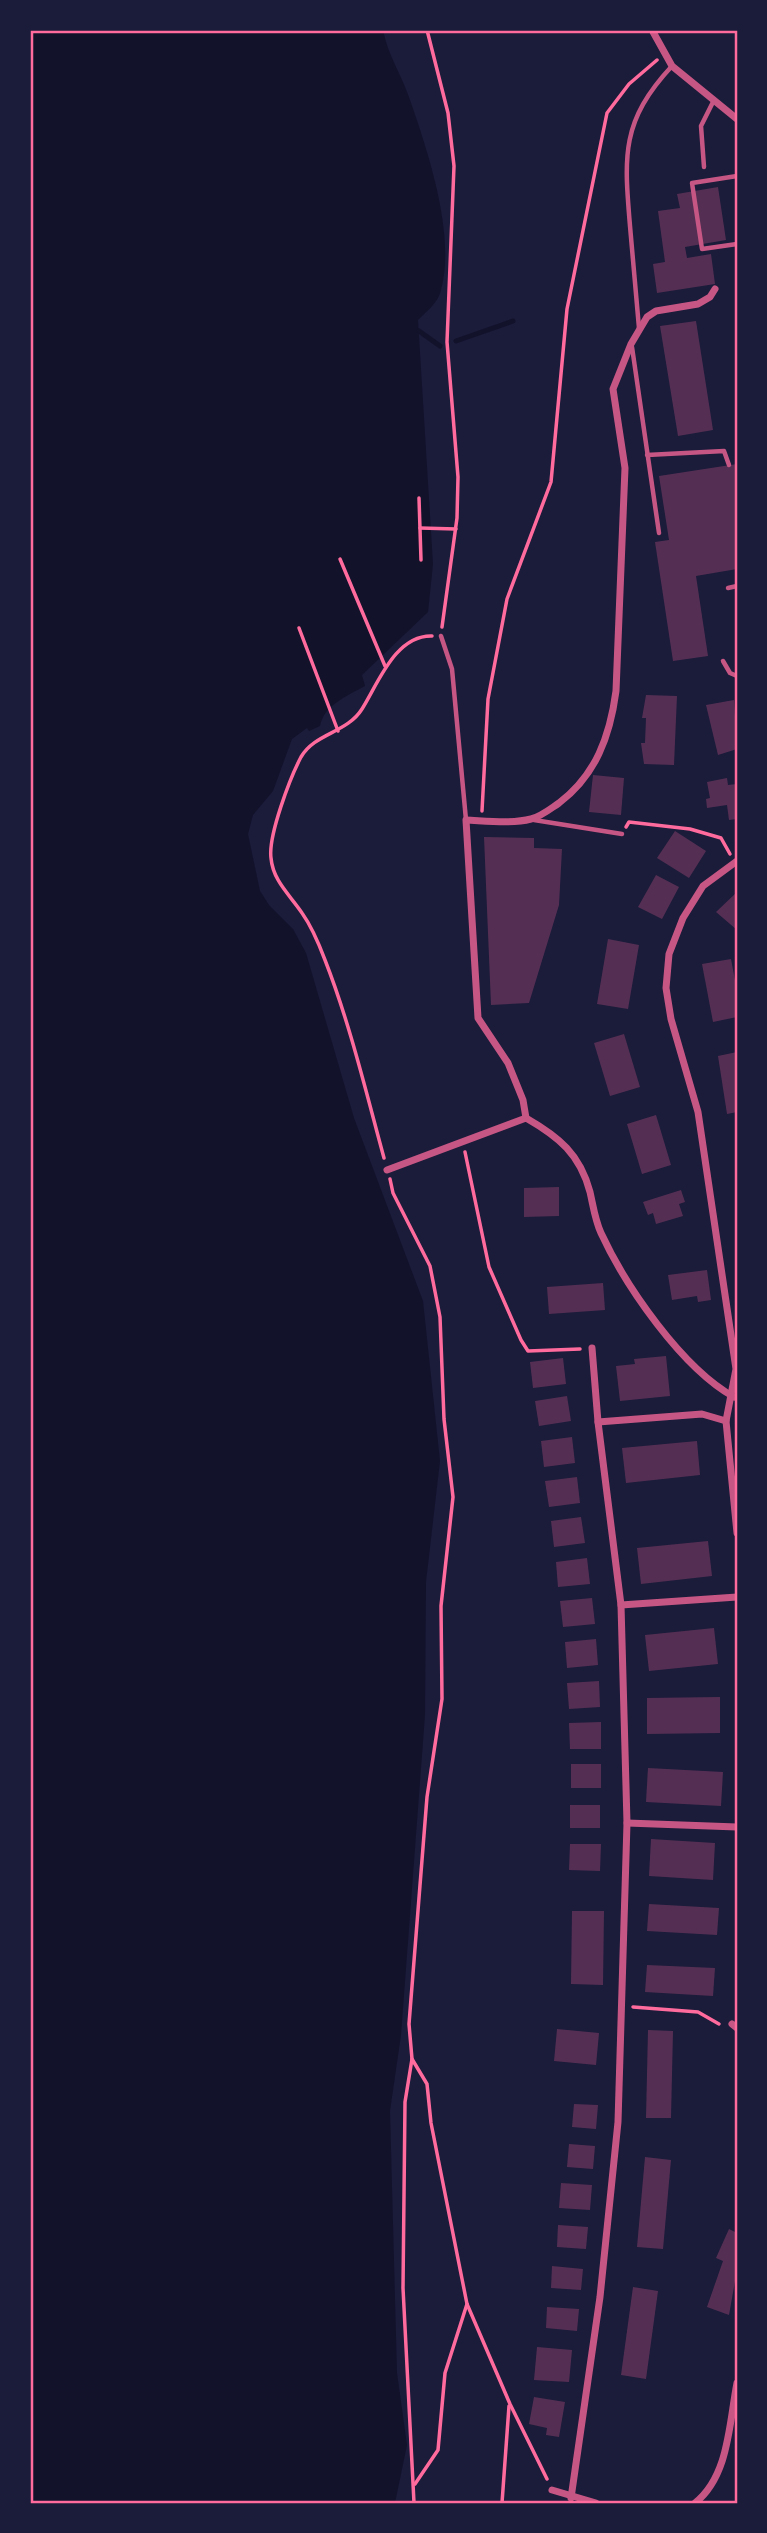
<svg xmlns="http://www.w3.org/2000/svg" width="767" height="2533" font-family="'Fira Sans',sans-serif">
<style>
.water{fill:#12122b}
.lines{fill:none;stroke-linecap:round;stroke-linejoin:round}
.stream{stroke:#12122b;stroke-width:5}
.building{fill:#542f53}
.path{stroke:#ff6b9d;stroke-width:3.5}
.service{stroke:#c65784;stroke-width:4.5}
.minor{stroke:#c65784;stroke-width:7}
.neatline{fill:none;stroke:#ff6b9d;stroke-width:2.5}
</style>
<rect width="100%" height="100%" fill="#1b1b3a"/>
<!-- water -->
<path class="water" d="M30 30H383C388 56 402 75 410 100 428 152 456 235 441 290 438 303 427 311 418 320L433 564 428 612 362 675 365 686C347 696 324 705 320 726L309 731 307 728 292 739 273 791 253 815 248 834 260 891 269 905 293 929 306 953 354 1118 423 1301 440 1461 426 1582 425 1715 401 2035 390 2111 397 2373 407 2445 395 2503H30Z"/>
<g class="lines">
<!-- stream -->
<g class="stream">
<path d="M419 331 440 346"/>
<path d="M456 341 513 321"/>
</g>
</g>
<!-- building -->
<g class="building">
<path d="M718 187 726 240 685 247 687 258 711 254 715 284 657 293 653 264 665 262 658 211 680 208 677 194Z"/>
<path d="M696 321 713 430 678 436 660 326Z"/>
<path d="M737 464V569L696 576 708 656 673 661 655 542 669 540 659 476Z"/>
<path d="M646 695 677 696 674 765 644 764 641 743H645L646 718H642Z"/>
<path d="M734 700 737 749 718 755 706 705Z"/>
<path d="M593 775 624 778 621 815 589 812Z"/>
<path d="M727 778 728 785 737 784V819L729 820 727 805 707 808 706 799 710 798 707 782Z"/>
<path d="M675 831 706 851 689 878 657 858Z"/>
<path d="M484 837 534 838V848L562 849 559 905 529 1003 491 1005Z"/>
<path d="M656 875 679 887 662 919 638 907Z"/>
<path d="M737 892V930L716 912Z"/>
<path d="M608 939 639 945 628 1009 597 1004Z"/>
<path d="M731 959 737 991V1017L713 1022 702 964Z"/>
<path d="M624 1034 640 1087 610 1096 594 1043Z"/>
<path d="M737 1052V1112L727 1114 718 1056Z"/>
<path d="M656 1115 671 1165 642 1174 627 1124Z"/>
<path d="M559 1187V1216L524 1217V1188Z"/>
<path d="M681 1190 685 1202 679 1204 683 1216 656 1224 653 1213 648 1215 643 1202Z"/>
<path d="M707 1270 711 1300 698 1302 697 1296 672 1300 668 1275Z"/>
<path d="M603 1283 605 1310 549 1314 547 1287Z"/>
<path d="M666 1356 670 1396 620 1401 616 1366 635 1364 634 1359Z"/>
<path d="M563 1358 566 1384 533 1388 530 1362Z"/>
<path d="M567 1396 571 1421 539 1426 535 1401Z"/>
<path d="M572 1437 575 1463 544 1467 541 1441Z"/>
<path d="M697 1441 700 1475 626 1483 622 1448Z"/>
<path d="M577 1477 580 1503 549 1507 545 1481Z"/>
<path d="M581 1517 585 1543 554 1547 551 1521Z"/>
<path d="M708 1541 712 1576 641 1584 637 1548Z"/>
<path d="M587 1558 590 1584 558 1587 556 1562Z"/>
<path d="M592 1598 595 1624 563 1627 560 1601Z"/>
<path d="M714 1628 718 1664 649 1671 645 1635Z"/>
<path d="M596 1639 598 1665 567 1668 565 1642Z"/>
<path d="M599 1681 600 1707 569 1709 567 1683Z"/>
<path d="M720 1697V1733L647 1734V1698Z"/>
<path d="M601 1722V1749H570L569 1723Z"/>
<rect x="571" y="1764" width="30" height="24"/>
<path d="M648 1768 723 1772 721 1806 646 1802Z"/>
<rect x="570" y="1805" width="30" height="23"/>
<path d="M651 1839 715 1843 713 1880 649 1876Z"/>
<path d="M570 1844H601L600 1871 569 1870Z"/>
<path d="M649 1904 719 1908 717 1935 647 1931Z"/>
<path d="M572 1911H604L603 1985 571 1984Z"/>
<path d="M647 1965 715 1968 713 1996 645 1992Z"/>
<path d="M557 2029 599 2033 596 2065 554 2061Z"/>
<path d="M648 2030 673 2031 671 2118H646Z"/>
<path d="M574 2104 598 2105 596 2129 572 2127Z"/>
<path d="M569 2144 595 2146 593 2169 567 2167Z"/>
<path d="M645 2157 671 2160 663 2249 637 2247Z"/>
<path d="M561 2183 592 2185 590 2210 559 2208Z"/>
<path d="M558 2225 588 2227 586 2249 557 2247Z"/>
<path d="M729 2229 737 2233V2270L729 2315 707 2307 723 2261 716 2258Z"/>
<path d="M552 2266 583 2269 581 2290 551 2288Z"/>
<path d="M633 2287 658 2291 646 2379 621 2375Z"/>
<path d="M547 2307 579 2309 577 2331 546 2328Z"/>
<path d="M537 2347 572 2350 569 2382 534 2380Z"/>
<path d="M534 2397 565 2402 559 2437 546 2435 547 2428 529 2424Z"/>
</g>
<g class="lines">
<!-- path -->
<g class="path">
<path d="M427 30 448 113 454 166 447 342 458 477 457 518 442 627"/>
<path d="M419 498 421 560"/>
<path d="M420 528 456 529"/>
<path d="M340 559 385 666"/>
<path d="M299 628 338 731"/>
<path d="M482 811 488 699 507 599 551 482 567 309 607 113 629 84 657 60"/>
<path d="M626 827 629 822 690 829 721 838 730 854"/>
<path d="M465 1152 489 1267 521 1340 528 1351 580 1349"/>
<path d="M384 1158C366 1092 350 1024 325 960 319 944 312 927 302 913 290 895 273 881 271 858 268 836 290 778 301 757 315 733 347 733 362 709 378 684 395 635 432 636"/>
<path d="M390 1179 393 1193 430 1266 440 1317 444 1419 453 1497 441 1606 442 1699 427 1797 409 2024 412 2059 405 2102 403 2288 414 2503"/>
<path d="M633 2007 698 2012 719 2024"/>
<path d="M412 2059 427 2084 431 2123 467 2304 510 2404 547 2479"/>
<path d="M415 2484 438 2450 445 2373 467 2304"/>
<path d="M502 2503 509 2406"/>
</g>
<!-- service -->
<g class="service">
<path d="M704 167 701 126 714 100"/>
<path d="M737 176 692 183 702 249 737 244"/>
<path d="M639 328C636 294 633 260 630 226 624 155 621 121 672 66"/>
<path d="M632 347 659 533"/>
<path d="M647 455 724 451 729 465"/>
<path d="M728 588 737 586"/>
<path d="M441 636 452 669 466 820"/>
<path d="M723 661 730 673 737 676"/>
<path d="M534 820 622 834"/>
</g>
<!-- minor -->
<g class="minor">
<path d="M652 30 672 66 737 119"/>
<path d="M737 861 703 886 683 918 669 954 666 988 671 1019 698 1112 736 1369 726 1421 737 1533"/>
<path d="M526 1118 523 1100 508 1063 478 1018 466 820C487 821 512 824 531 819 542 816 550 809 559 803 596 775 610 736 616 691L625 468 613 389 631 344 647 317 656 311 698 304 710 297 715 289"/>
<path d="M387 1170 526 1118C559 1137 580 1154 590 1192 593 1205 595 1220 601 1233 626 1287 682 1368 734 1397"/>
<path d="M598 1422 702 1414 726 1421"/>
<path d="M621 1605 737 1597"/>
<path d="M627 1823 737 1827"/>
<path d="M732 2024 737 2028"/>
<path d="M552 2490 596 2503"/>
<path d="M571 2498 600 2297 618 2122 627 1823 621 1605 598 1422 592 1348"/>
<path d="M695 2503C729 2476 729 2424 737 2383"/>
</g>
</g>
<!-- border -->
<rect width="767" height="2533" fill="none" stroke="#1b1b3a" stroke-width="63"/>
<rect x="32" y="32" width="704" height="2470" class="neatline"/>
</svg>
